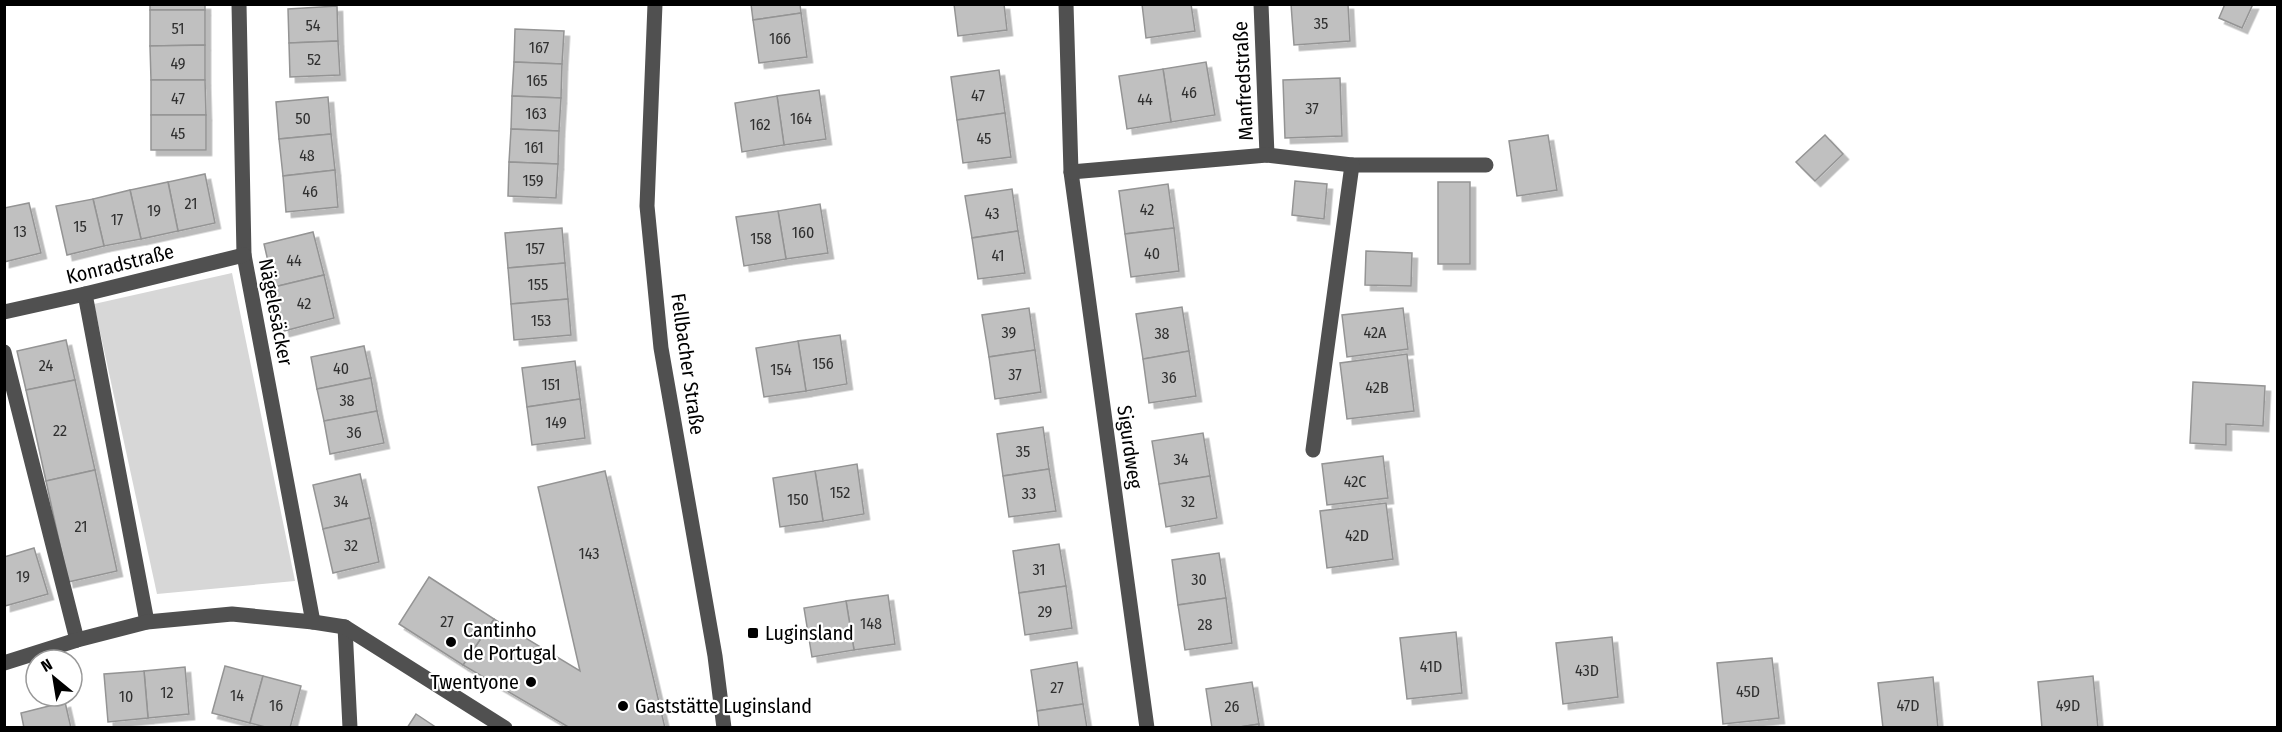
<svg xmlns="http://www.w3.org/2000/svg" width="2282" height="732" font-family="'Fira Sans Condensed',sans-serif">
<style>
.green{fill:#d7d7d7}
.building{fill:#c0c0c0;stroke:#949494;stroke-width:1.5;filter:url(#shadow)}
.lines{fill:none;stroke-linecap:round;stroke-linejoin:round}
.minor{stroke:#505050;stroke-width:15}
.poi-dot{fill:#000;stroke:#fff;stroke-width:2}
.labels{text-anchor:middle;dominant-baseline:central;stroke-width:4.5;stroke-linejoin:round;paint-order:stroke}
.number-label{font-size:16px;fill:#303030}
.street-label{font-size:20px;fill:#000;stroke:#fff}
.poi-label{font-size:20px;fill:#000;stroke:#fff;text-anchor:start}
</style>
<defs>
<filter id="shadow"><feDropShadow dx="5.5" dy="5.5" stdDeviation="0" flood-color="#0004"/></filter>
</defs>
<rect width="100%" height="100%" fill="#fff"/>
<!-- green -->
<path class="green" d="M232 273 295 581 157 594 94 304Z"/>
<!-- building -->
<g class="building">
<rect x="150" y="4" width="55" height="6"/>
<path d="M751 4H800L801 13 753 20Z"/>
<path d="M954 4H1004L1007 30 958 36Z"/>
<path d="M1142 4H1191L1195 31 1146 38Z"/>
<path d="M1291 4H1348L1350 41 1294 45Z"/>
<path d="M2225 4H2253L2242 28 2219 18Z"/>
<path d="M337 6 338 41 289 43 288 9Z"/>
<path d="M150 10H205V45L150 46Z"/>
<path d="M801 13 807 57 759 63 753 20Z"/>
<path d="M515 29 564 31 562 64 514 62Z"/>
<path d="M338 41 340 75 290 77 289 43Z"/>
<path d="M205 45V80H151L150 46Z"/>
<path d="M514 62 562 64 561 98 512 96Z"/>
<path d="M1206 62 1215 115 1171 122 1163 69Z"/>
<path d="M1163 69 1171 122 1127 129 1119 76Z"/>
<path d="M999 70 1005 113 957 120 951 77Z"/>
<path d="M1340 78 1342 136 1285 138 1283 80Z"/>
<path d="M151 80H205L206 115H151Z"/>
<path d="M819 90 826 139 784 145 777 96Z"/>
<path d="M512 96 561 98 559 131 511 129Z"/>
<path d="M777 96 784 145 742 152 735 103Z"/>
<path d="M328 97 331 134 279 139 276 102Z"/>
<path d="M1005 113 1011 157 963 163 957 120Z"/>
<rect x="151" y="115" width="55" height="35"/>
<path d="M511 129 559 131 558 164 509 162Z"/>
<path d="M331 134 335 170 283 176 279 139Z"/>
<path d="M1548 135 1557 190 1517 196 1509 141Z"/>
<path d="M1825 135 1843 154 1815 181 1796 162Z"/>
<path d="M509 162 558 164 556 198 508 196Z"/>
<path d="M335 170 338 207 286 212 283 176Z"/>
<path d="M205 174 215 223 178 231 168 182Z"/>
<path d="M1295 181 1327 184 1324 219 1292 215Z"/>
<path d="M168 182 178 231 141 239 130 190Z"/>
<rect x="1438" y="182" width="32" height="82"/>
<path d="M1168 184 1174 228 1125 234 1119 191Z"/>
<path d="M1012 189 1018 231 972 238 965 196Z"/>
<path d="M130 190 141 239 104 246 93 199Z"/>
<path d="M93 199 104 246 67 255 56 206Z"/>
<path d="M29 203 41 253 4 262V208Z"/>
<path d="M820 204 828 253 786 259 778 211Z"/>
<path d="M778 211 786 259 744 266 736 217Z"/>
<path d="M562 228 565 263 508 268 505 233Z"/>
<path d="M1174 228 1179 271 1131 277 1125 234Z"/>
<path d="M1018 231 1025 273 978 279 972 238Z"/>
<path d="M313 232 324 275 274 287 264 244Z"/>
<path d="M1366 251 1412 253 1411 286 1365 285Z"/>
<path d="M565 263 568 299 511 304 508 268Z"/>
<path d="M324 275 334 318 284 331 274 287Z"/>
<path d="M568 299 571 335 514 340 511 304Z"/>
<path d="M1182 307 1189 351 1143 359 1136 314Z"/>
<path d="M1029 308 1035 350 989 357 982 315Z"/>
<path d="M1403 308 1408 349 1347 357 1342 315Z"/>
<path d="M840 335 847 384 806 391 798 341Z"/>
<path d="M66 340 75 380 26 390 17 351Z"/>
<path d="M798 341 806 391 764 397 756 348Z"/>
<path d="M364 346 371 378 317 389 311 357Z"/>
<path d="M1035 350 1041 392 995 399 989 357Z"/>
<path d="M1189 351 1196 396 1149 403 1143 359Z"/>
<path d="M1407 354 1414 411 1347 419 1340 363Z"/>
<path d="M575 361 580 399 527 407 522 368Z"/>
<path d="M371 378 377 411 324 421 317 389Z"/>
<path d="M75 380 95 470 46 481 26 390Z"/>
<path d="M2193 382 2265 386 2263 426 2226 424V445L2190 443Z"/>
<path d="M580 399 585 438 532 445 527 407Z"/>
<path d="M377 411 384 443 330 454 324 421Z"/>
<path d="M1043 427 1049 469 1003 476 997 434Z"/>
<path d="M1203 433 1210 476 1159 484 1152 441Z"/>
<path d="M1383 456 1388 498 1327 505 1322 464Z"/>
<path d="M857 464 864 514 823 521 815 471Z"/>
<path d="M1049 469 1056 511 1009 517 1003 476Z"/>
<path d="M95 470 117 571 68 582 46 481Z"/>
<path d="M605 471 665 728H570L463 665 494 619 580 671 538 487Z"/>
<path d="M815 471 823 521 780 527 773 478Z"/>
<path d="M360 474 370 518 323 529 313 485Z"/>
<path d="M1210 476 1217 518 1166 527 1159 484Z"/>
<path d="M1386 503 1393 559 1327 568 1320 511Z"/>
<path d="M370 518 379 562 333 573 323 529Z"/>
<path d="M1059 544 1066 586 1019 593 1013 551Z"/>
<path d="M34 548 48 594 5 606 4 557Z"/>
<path d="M1219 553 1226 598 1178 605 1172 560Z"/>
<path d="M429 577 494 619 463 665 399 624Z"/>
<path d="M1066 586 1072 628 1025 635 1019 593Z"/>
<path d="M888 595 895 644 854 650 846 601Z"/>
<path d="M1226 598 1232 643 1185 650 1178 605Z"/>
<path d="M846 601 854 650 812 657 804 608Z"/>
<path d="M1456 632 1462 693 1407 699 1400 638Z"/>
<path d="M1612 637 1618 697 1563 704 1556 643Z"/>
<path d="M1772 658 1779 718 1723 724 1717 663Z"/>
<path d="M1077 662 1083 704 1037 711 1031 670Z"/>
<path d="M225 666 263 676 250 723 212 713Z"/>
<path d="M185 667 189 714 148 718 144 671Z"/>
<path d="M144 671 148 718 108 722 104 674Z"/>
<path d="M263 676 301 686 290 728H269L250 723Z"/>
<path d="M2093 676 2098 728H2042L2038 682Z"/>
<path d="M1933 677 1938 728H1883L1878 683Z"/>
<path d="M1252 682 1259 724 1233 728H1212L1206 689Z"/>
<path d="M65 702 71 728H24L21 713Z"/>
<path d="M1083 704 1087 728H1039L1037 711Z"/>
<path d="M416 714 437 728H407Z"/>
<path d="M1259 724V728H1233Z"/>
</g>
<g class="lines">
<!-- minor -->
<g class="minor">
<path d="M239 4 244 255 313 622"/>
<path d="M655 4 647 206 661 348 715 656 724 728"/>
<path d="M1066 4 1071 172 1147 728"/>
<path d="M1261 4 1267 155"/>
<path d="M1071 172 1267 155 1352 165H1486"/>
<path d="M85 294 147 622"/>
<path d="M4 312 85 294 244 255"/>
<path d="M4 352 77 640"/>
<path d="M1313 450 1352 165"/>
<path d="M345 627 350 728"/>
<path d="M4 663 77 640 147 622 232 614 313 622 345 627 505 728"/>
</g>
</g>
<!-- markers -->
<g class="poi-dot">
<rect x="747" y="627" width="12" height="12" rx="3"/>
<circle cx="451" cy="642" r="6"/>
<circle cx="531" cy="682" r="6"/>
<circle cx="623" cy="706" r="6"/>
</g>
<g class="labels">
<!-- number labels -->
<g class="number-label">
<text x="1321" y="23">35</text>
<text x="313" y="25">54</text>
<text x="178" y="28">51</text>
<text x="780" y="38">166</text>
<text x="539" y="47">167</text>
<text x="314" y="59">52</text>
<text x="178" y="63">49</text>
<text x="537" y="80">165</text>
<text x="1189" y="92">46</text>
<text x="978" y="95">47</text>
<text x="178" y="98">47</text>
<text x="1145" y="99">44</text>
<text x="1312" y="108">37</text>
<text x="536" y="113">163</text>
<text x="303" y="118">50</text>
<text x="801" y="118">164</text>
<text x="760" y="124">162</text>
<text x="178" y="133">45</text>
<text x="984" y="138">45</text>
<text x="534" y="147">161</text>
<text x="307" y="155">48</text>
<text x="533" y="180">159</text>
<text x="310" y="191">46</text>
<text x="191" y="203">21</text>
<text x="1147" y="209">42</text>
<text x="154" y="210">19</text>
<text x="992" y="213">43</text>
<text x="117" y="219">17</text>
<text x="80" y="226">15</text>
<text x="20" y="231">13</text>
<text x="803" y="232">160</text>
<text x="761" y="238">158</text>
<text x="535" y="248">157</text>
<text x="1152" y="253">40</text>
<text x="998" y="255">41</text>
<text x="294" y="260">44</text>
<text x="538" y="284">155</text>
<text x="304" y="303">42</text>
<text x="541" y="320">153</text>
<text x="1009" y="332">39</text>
<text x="1375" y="332">42A</text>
<text x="1162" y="333">38</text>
<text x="823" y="363">156</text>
<text x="46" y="365">24</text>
<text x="341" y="368">40</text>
<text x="781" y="369">154</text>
<text x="1015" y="374">37</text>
<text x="1169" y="377">36</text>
<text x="551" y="384">151</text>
<text x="1377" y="387">42B</text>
<text x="347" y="400">38</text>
<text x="556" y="422">149</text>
<text x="60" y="430">22</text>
<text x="354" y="432">36</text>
<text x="1023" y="451">35</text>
<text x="1181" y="459">34</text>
<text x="1355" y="481">42C</text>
<text x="840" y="492">152</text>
<text x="1029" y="493">33</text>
<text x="798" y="499">150</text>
<text x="341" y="501">34</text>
<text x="1188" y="501">32</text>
<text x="81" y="526">21</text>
<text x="1357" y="535">42D</text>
<text x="351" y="545">32</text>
<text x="589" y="553">143</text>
<text x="1039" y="569">31</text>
<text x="23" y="576">19</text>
<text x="1199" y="579">30</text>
<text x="1045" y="611">29</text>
<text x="447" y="621">27</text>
<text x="871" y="623">148</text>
<text x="1205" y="624">28</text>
<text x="1431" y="666">41D</text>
<text x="1587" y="670">43D</text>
<text x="1057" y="687">27</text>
<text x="1748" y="691">45D</text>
<text x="167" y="692">12</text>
<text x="237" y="695">14</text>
<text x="126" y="696">10</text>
<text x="276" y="705">16</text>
<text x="1908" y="705">47D</text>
<text x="2068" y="705">49D</text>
<text x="1232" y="706">26</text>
</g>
<!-- street labels -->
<g class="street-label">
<text transform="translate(1243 81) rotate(-93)">Manfredstraße</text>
<text transform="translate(120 264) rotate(-14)">Konradstraße</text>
<text transform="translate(276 312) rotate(79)">Nägelesäcker</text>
<text transform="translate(688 364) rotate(82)">Fellbacher Straße</text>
<text transform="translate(1130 447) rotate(82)">Sigurdweg</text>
</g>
<!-- poi labels -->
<g class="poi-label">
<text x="463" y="630">Cantinho<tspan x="463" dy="23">de Portugal</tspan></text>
<text x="765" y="633">Luginsland</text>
<text x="519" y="682" text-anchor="end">Twentyone</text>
<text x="635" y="706">Gaststätte Luginsland</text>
</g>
</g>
<!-- border -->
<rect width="2282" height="732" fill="none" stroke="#000000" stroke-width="12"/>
<!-- north arrow -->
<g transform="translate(54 678) rotate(330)"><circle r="28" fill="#ffffff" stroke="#999999" stroke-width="1.5"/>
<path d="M0-4.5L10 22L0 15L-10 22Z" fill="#000000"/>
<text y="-9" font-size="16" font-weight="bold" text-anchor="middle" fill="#000000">N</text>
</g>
</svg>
